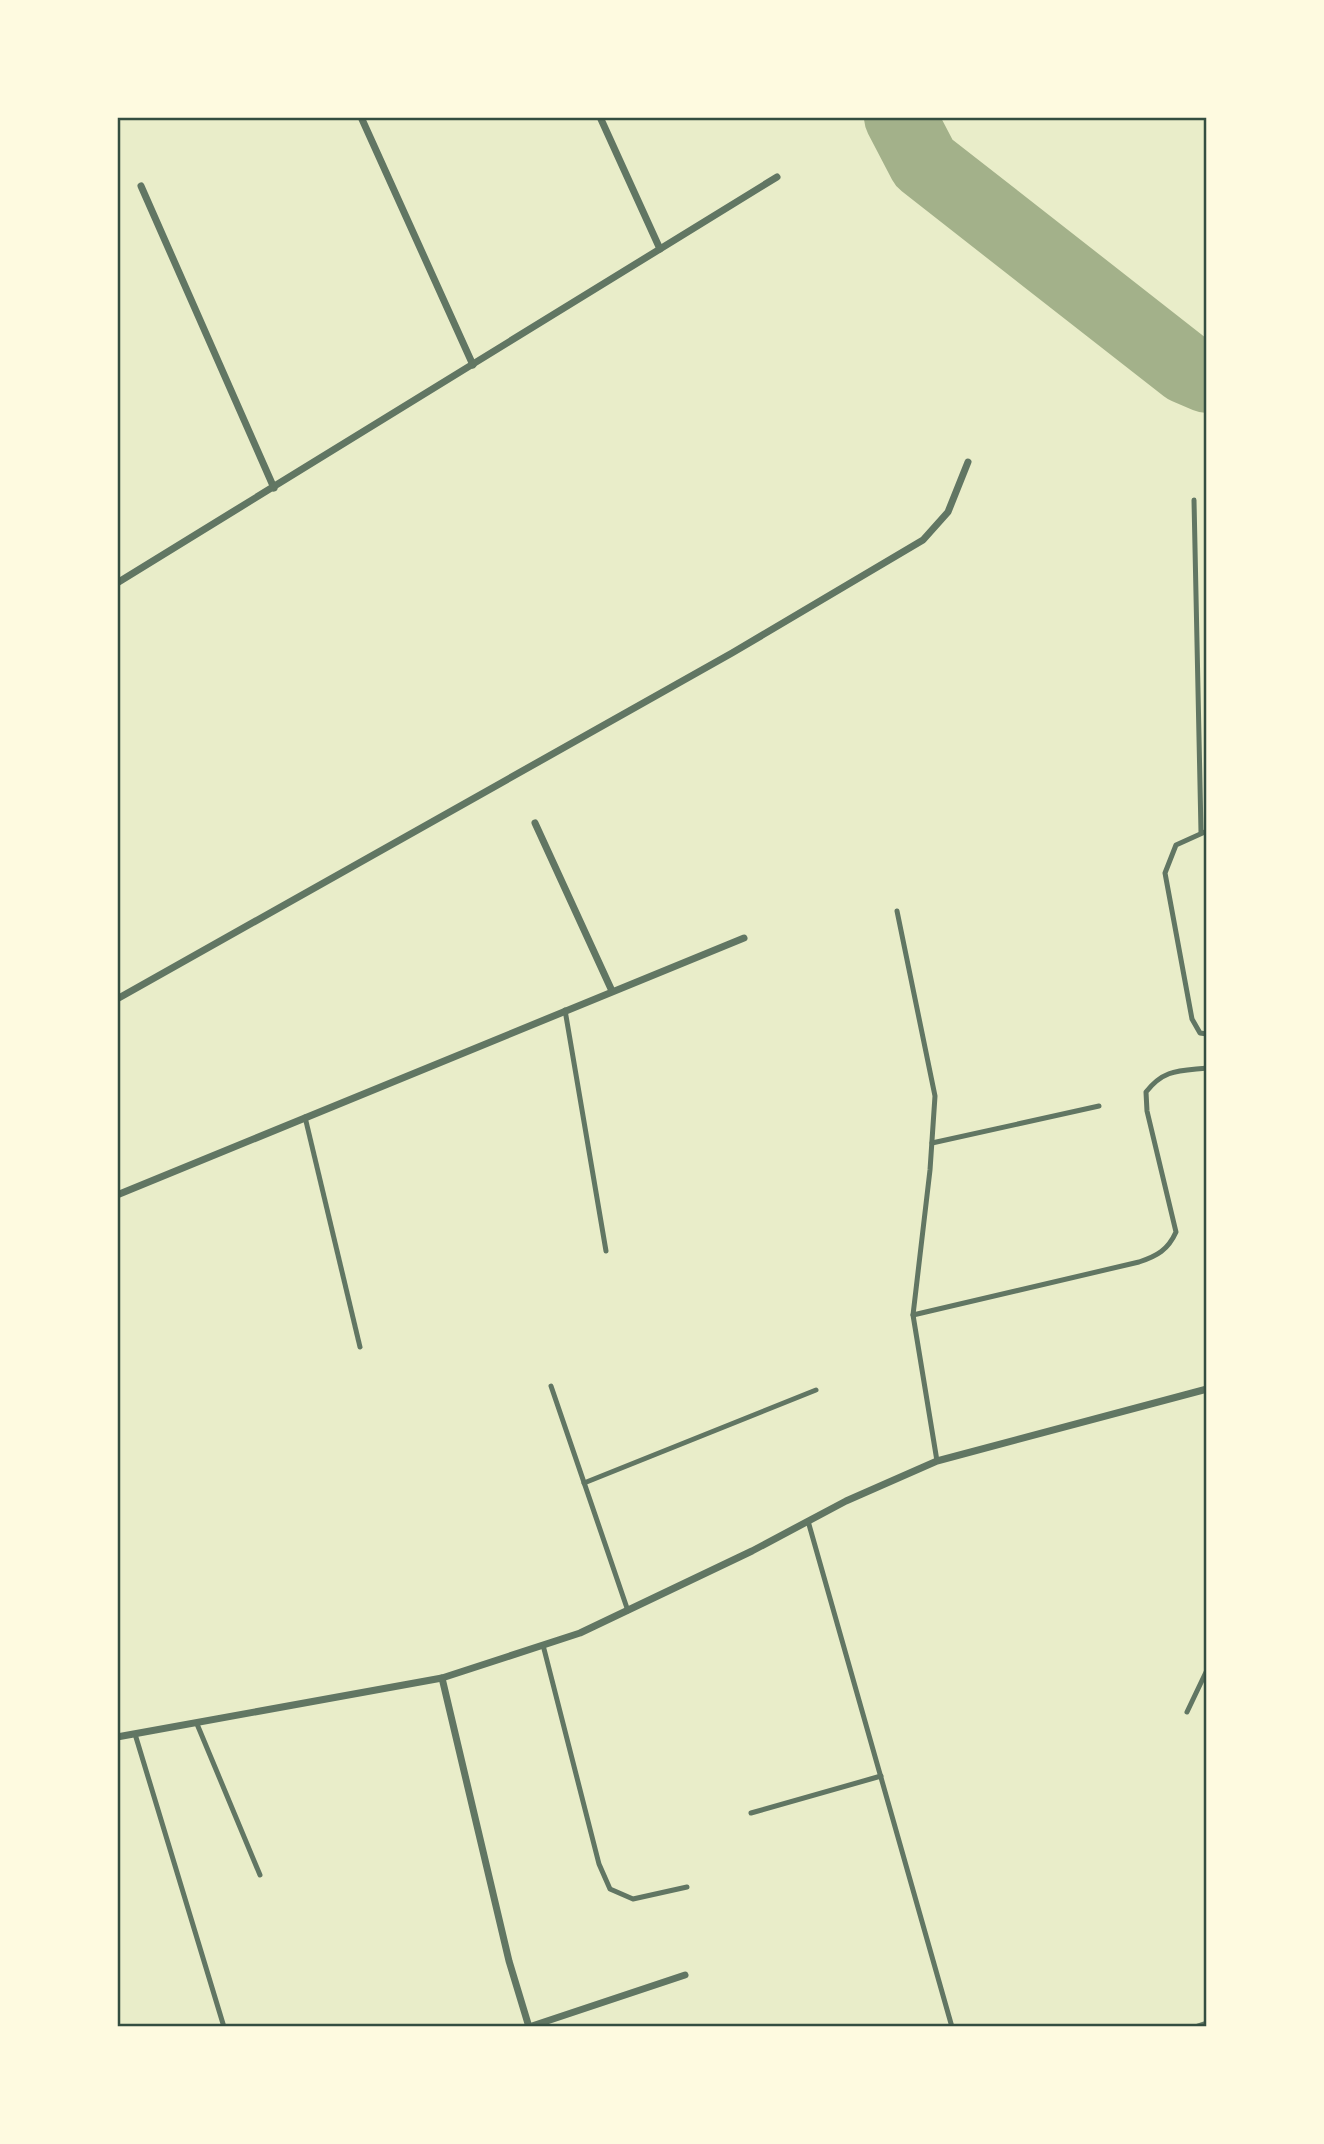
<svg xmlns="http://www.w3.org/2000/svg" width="1324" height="2144" font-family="Poppins,sans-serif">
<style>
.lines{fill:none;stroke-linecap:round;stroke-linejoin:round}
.river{stroke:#a3b18a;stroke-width:72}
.service{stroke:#617663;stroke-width:5}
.minor{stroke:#617663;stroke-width:7}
.neatline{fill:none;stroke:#344e41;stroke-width:2.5}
</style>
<rect width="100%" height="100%" fill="#e9edc9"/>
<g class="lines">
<!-- river -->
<path class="river" d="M900 117 924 163 1186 368 1207 377"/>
<!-- service -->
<g class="service">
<path d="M1194 500 1201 832"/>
<path d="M1207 831 1176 845 1165 873 1192 1019 1200 1033 1207 1034"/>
<path d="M897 911 935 1096 930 1170 913 1315 937 1461"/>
<path d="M565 1010 606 1251"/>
<path d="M305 1117 360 1347"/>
<path d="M932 1143 1099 1106"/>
<path d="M913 1315 1139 1262C1157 1256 1168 1250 1176 1232L1147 1111 1146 1092C1164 1069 1179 1071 1207 1068"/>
<path d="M551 1386 628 1611"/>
<path d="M584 1483 816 1390"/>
<path d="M808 1521 952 2027"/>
<path d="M543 1645 599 1864 610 1889 633 1899 687 1887"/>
<path d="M1187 1712 1207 1670"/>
<path d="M197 1724 260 1875"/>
<path d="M135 1734 224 2027"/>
<path d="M751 1813 881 1776"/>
</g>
<!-- minor -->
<g class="minor">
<path d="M361 117 473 365"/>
<path d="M600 117 660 249"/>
<path d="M141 186 274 488"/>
<path d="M117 583 777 177"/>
<path d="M535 823 612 991"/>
<path d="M117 999 732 653 923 540 948 512 968 462"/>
<path d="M117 1195 744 938"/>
<path d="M442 1678 509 1961 529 2027 685 1975"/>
<path d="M117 1737 442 1678 580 1633 752 1551 846 1501 937 1461 1207 1389"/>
<path d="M1198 2027 1207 2024"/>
</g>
</g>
<!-- border -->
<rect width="1324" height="2144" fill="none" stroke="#fefae0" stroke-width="238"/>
<rect x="119" y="119" width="1086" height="1906" class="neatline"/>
</svg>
